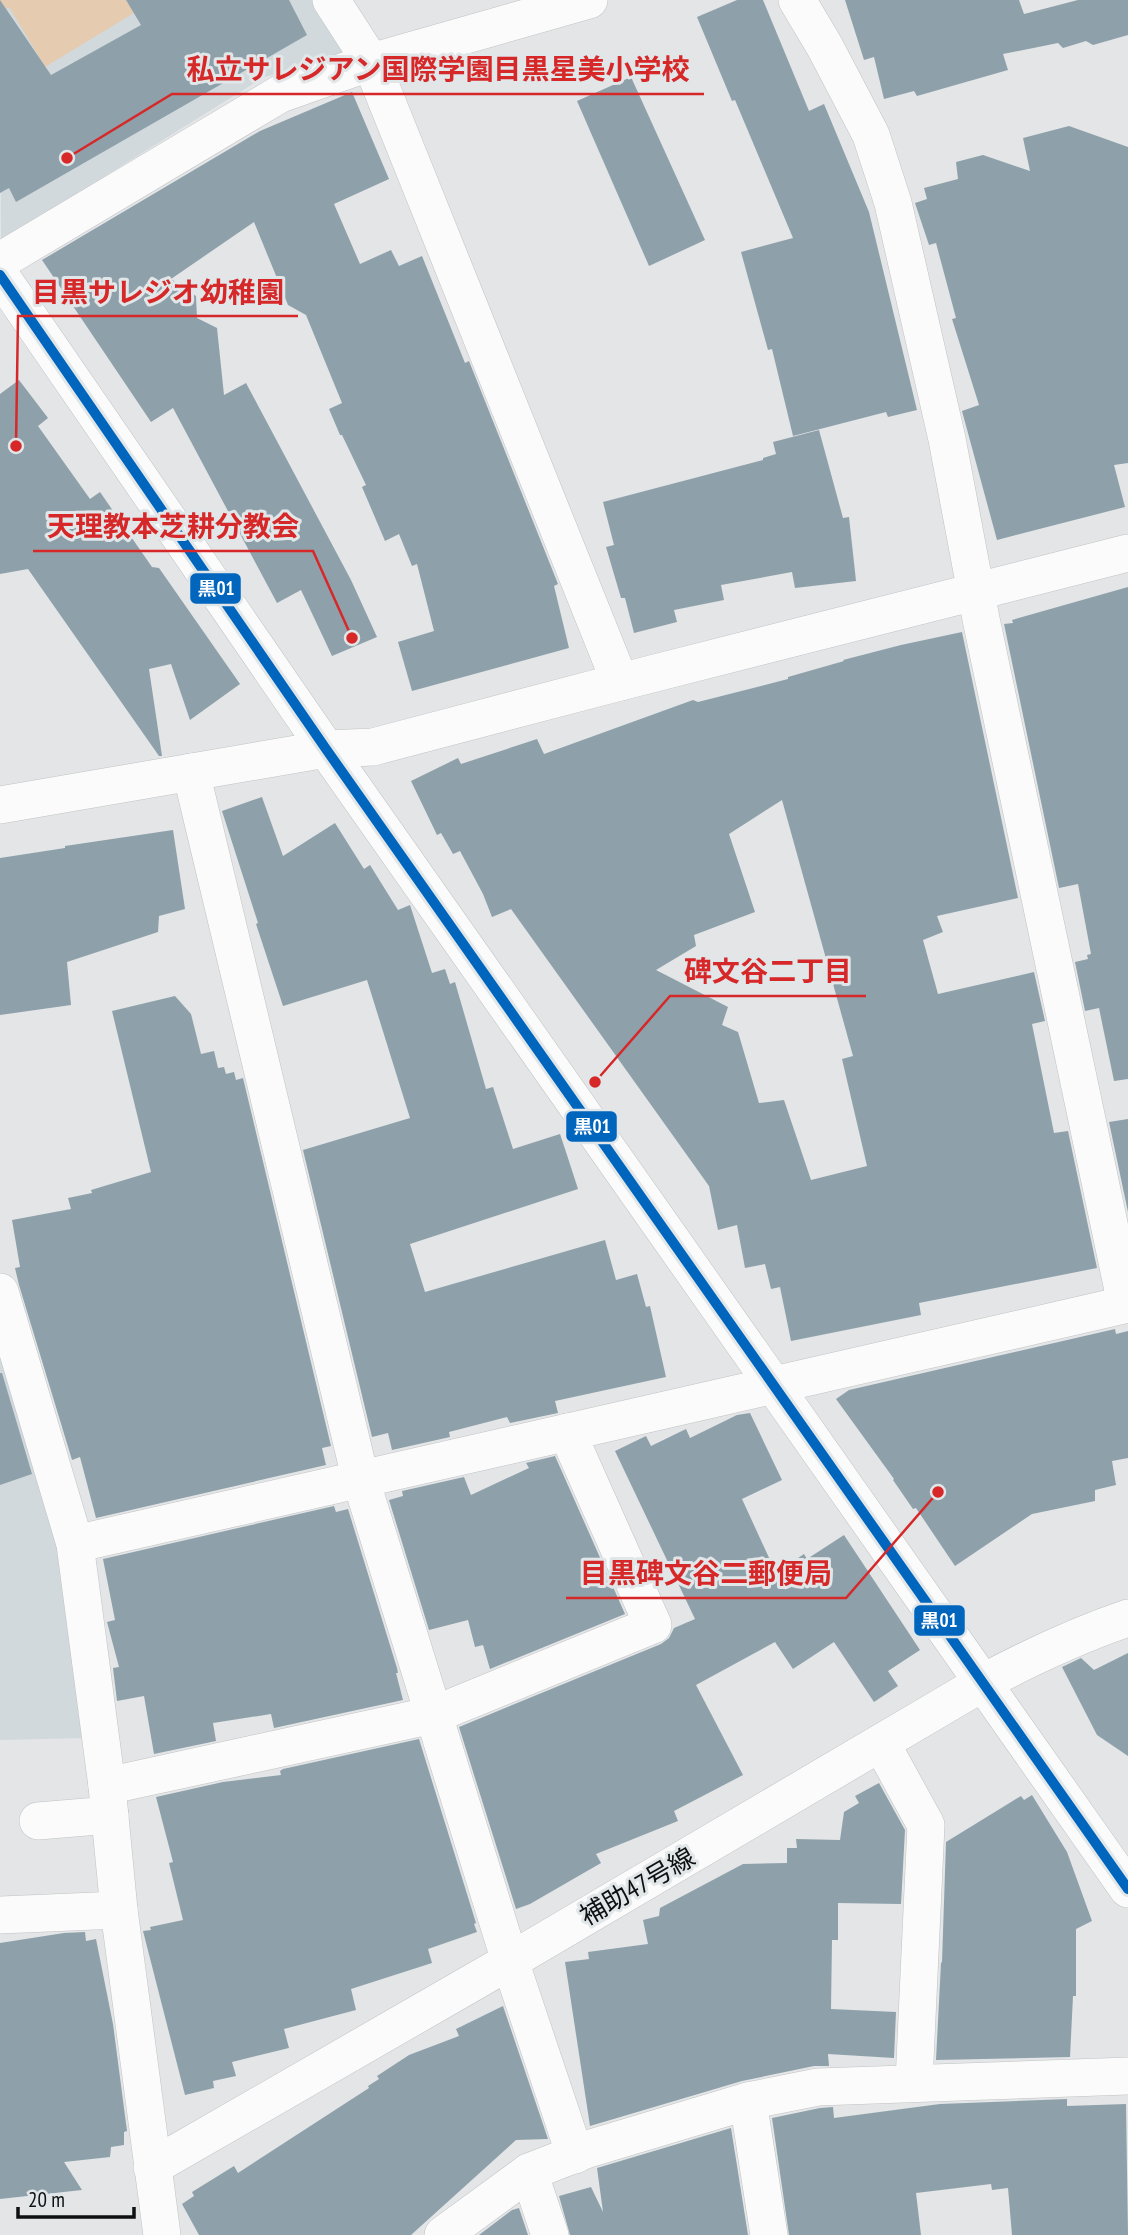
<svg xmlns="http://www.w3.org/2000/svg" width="1128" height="2235" font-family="'PT Sans Narrow','Noto Sans JP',sans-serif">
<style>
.built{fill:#d1d9dd}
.green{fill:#e5ccb1}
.building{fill:#8ea1aa;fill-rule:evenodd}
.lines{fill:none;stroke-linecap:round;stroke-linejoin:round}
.minor-casing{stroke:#c0c2c3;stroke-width:38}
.minor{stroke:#fbfbfb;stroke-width:37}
.bus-1-casing{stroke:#e1e6e9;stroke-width:16}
.bus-1{stroke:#0065bd;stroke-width:10}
.labels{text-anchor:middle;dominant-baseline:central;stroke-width:6;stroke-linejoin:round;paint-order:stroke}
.street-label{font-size:26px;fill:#0e1011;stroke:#e1e6e9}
.leader{fill:none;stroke:#d62828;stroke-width:2.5}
.callout-dot{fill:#d62828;stroke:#e1e6e9;stroke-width:2.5}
.callout-label{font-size:28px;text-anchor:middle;font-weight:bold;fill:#d62828;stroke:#e1e6e9;stroke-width:6;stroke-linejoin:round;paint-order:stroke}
.line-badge{stroke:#e1e6e9;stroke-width:2.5}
.badge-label{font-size:19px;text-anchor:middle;font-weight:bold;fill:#fff}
</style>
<rect width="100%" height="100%" fill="#e3e5e7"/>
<!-- built -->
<g class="built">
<path d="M0 0H319L355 55 264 77 1 241Z"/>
<path d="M0 1346 60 1549 83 1738 0 1740Z"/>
</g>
<!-- green -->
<path class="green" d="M0 0H126L134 13 45 67 9 7 0 13Z"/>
<!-- building -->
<g class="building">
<path d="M0 0 51 75 141 25 126 0H289L307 35 16 202 9 188 0 193Z"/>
<path d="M737 0H763L809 111 824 104 869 212 917 410 888 417 886 412 793 436 772 349 768 350 741 252 793 238 735 100 732 101 697 17Z"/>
<path d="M845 0H1019L1024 14 1078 0H1128V35L1093 45 1086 41 1063 48 1058 43 1003 54 1008 70 917 96 914 91 884 99 874 57 864 60Z"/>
<path d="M631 77 705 240 649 266 577 101Z"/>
<path d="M352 92 389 179 334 204 360 264 391 250 399 266 422 256 465 363 469 361 558 584 554 586 569 648 412 691 398 642 434 631 417 564 412 566 399 534 385 541 362 487 366 485 342 435H340L329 409 342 403 306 315 288 305 254 222 171 279 196 296 197 318 217 328 224 395 246 383 351 580 377 637 332 656 301 590 277 603 173 408 151 422 42 260 260 131Z"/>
<path d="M1069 126 1128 147V463L1114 465 1125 507 997 540 962 411 979 405 952 319 956 318 936 243 929 245 915 203 927 199 924 188 958 179 956 162 983 155 1030 171 1023 138Z"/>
<path d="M19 380 48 418 38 426 90 499 100 492 152 567 159 568 240 684 190 720 171 664 149 669 162 756H159L28 569 0 574V394Z"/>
<path d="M819 430 843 518 849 517 856 581 795 588 792 572 721 585 724 600 674 610 677 622 634 633 625 598H621L606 547 614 545 603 502 763 460V458L776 454 773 442Z"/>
<path d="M1128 587V1079L1114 1081 1099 1008 1085 1011 1075 962 1088 959 1087 955 1091 954 1078 884 1059 888 1004 624 1013 623 1012 620Z"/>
<path d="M962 632 1018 898 937 916 943 932 923 940 938 994 1034 972 1045 1021 1032 1024 1054 1133 1068 1131 1097 1268 919 1303 921 1315 791 1341 780 1287 771 1289 765 1264 745 1268 737 1225 718 1230 709 1186 511 909 492 917 483 894 460 851 453 854 441 833 437 835 411 781 458 758 461 764 537 739 544 754 693 700 698 702 788 679V677L844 661 843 660 901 645ZM782 800 853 1056 842 1059 867 1166 811 1180 784 1100 759 1103 738 1032 722 1025 728 1007 656 970 696 946 694 935 755 912 729 834Z"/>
<path d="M262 797 283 856 335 823 364 869 370 865 398 910 410 905 432 973 445 969 450 984 455 982 486 1089 493 1087 513 1149 560 1134 567 1155 578 1189 410 1244 425 1292 605 1240 616 1280 637 1274 646 1307 650 1306 666 1377 555 1401 558 1413 510 1423 507 1417 449 1432 450 1437 392 1450 388 1433 372 1437 303 1150 410 1118 367 980 283 1006 256 924 258 923 222 811Z"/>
<path d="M173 830 185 909 159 916 158 932 67 962 71 1005 0 1015V858L65 848V846Z"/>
<path d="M175 996 191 1014 201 1054 214 1051 218 1068 224 1067 226 1074 234 1072 236 1080 243 1078 331 1446 322 1448 326 1465 96 1518 80 1457 72 1460 19 1285 15 1268 20 1267 12 1220 71 1209 68 1198 92 1193 91 1190 151 1172 112 1011Z"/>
<path d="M1128 1119V1212L1109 1122Z"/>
<path d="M1115 1329 1116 1334 1128 1331V1458L1112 1461 1116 1485 1095 1490V1501L1032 1514 955 1566 916 1508 913 1509 893 1480 894 1479 836 1399 849 1390Z"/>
<path d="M0 1373H2L32 1474 0 1485Z"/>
<path d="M750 1413 782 1480 742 1499 776 1573 804 1554 807 1559 844 1535 920 1650 888 1671 898 1686 874 1702 834 1642 793 1669 775 1642 696 1685 743 1775 674 1811 678 1821 596 1854 601 1863 530 1904 516 1909 459 1727 661 1644 669 1638 674 1628 695 1619 615 1451 646 1436 651 1446 686 1429 690 1438 737 1415Z"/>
<path d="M555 1456 625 1614 490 1669 483 1645 475 1647 468 1620 429 1630 389 1500 403 1496 402 1491 464 1477 471 1495 529 1468 526 1463Z"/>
<path d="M334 1506 336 1512 348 1509 397 1668 398 1673H396L403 1700 274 1728 271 1714 213 1723 216 1741 154 1754 144 1696 117 1701 113 1668 119 1667 107 1622 115 1620 103 1559Z"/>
<path d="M1128 1653V1756L1097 1735 1062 1667 1081 1658 1094 1670Z"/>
<path d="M419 1739 476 1923 474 1924 477 1932 428 1949 432 1963 351 1989 356 2010 284 2029 289 2048 232 2062 236 2076 213 2081 214 2088 185 2095 143 1931 151 1930 150 1927 183 1920 169 1863 173 1862 156 1797 223 1782 281 1775 280 1771 283 1769Z"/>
<path d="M879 1783 905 1830 901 1904 838 1903V1940H832L831 2009 896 2012 894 2058 828 2054 829 2066H814L742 2081 590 2126 565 1962 589 1959 588 1952 648 1944 643 1920 659 1916 660 1908 743 1864 787 1863V1848H797L796 1839 840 1840 844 1812 859 1803 855 1796Z"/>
<path d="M1032 1795 1067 1852 1092 1921 1076 1929V1996H1073L1070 2057 936 2060 941 1963 942 1962 946 1842 1021 1796 1024 1800Z"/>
<path d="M85 1932 86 1941 96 1939 113 2024 127 2131 124 2132V2145L111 2147 110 2157 64 2162 82 2190 0 2199V1943L64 1933Z"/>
<path d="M503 2006 548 2139 516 2140 411 2235H199L182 2204 194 2196 192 2192 234 2166 238 2173 369 2088 368 2086 379 2079 377 2076 409 2055 459 2036 456 2029Z"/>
<path d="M1067 2099V2106L1126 2104 1128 2235H1012L1008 2188 992 2190 991 2184 916 2193 921 2235H789L772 2118 820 2108 833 2107 834 2118 940 2104Z"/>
<path d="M731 2128 748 2235H570L559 2196 591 2187 603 2212 597 2168Z"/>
<path d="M519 2208 528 2235H479L512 2210Z"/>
</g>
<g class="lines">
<defs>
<g id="minor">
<path d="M331 0 371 62 620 682"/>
<path d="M797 0 825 47 871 135 893 203 947 439 981 619 1126 1304"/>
<path d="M0 261 280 94 371 62 589 0"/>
<path d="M0 275 326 749 1128 1889"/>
<path d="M191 772 360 1477 510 1961 575 2155"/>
<path d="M0 805 326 749 373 747 620 682 1128 553"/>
<path d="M0 1292 75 1544 107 1786 119 1910 162 2235"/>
<path d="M75 1544C425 1462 778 1387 1128 1304"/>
<path d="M881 1743 926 1825 914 2082"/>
<path d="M107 1786 433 1715 653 1625 567 1432"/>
<path d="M38 1821 110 1815"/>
<path d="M0 1915 119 1910"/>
<path d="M748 2101 769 2235"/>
<path d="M152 2167 510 1961 984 1682C1031 1657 1078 1635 1128 1618"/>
<path d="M529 2172 550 2235"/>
<path d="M443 2235 529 2172 588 2149 748 2101 818 2087 1128 2076"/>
</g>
</defs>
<!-- minor casing -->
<use href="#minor" class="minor-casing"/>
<!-- minor -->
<use href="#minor" class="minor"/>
<defs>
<path id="bus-1" d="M0 275 326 749 1128 1889"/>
</defs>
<!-- bus-1 casing -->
<use href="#bus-1" class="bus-1-casing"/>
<!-- bus-1 -->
<use href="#bus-1" class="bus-1"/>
</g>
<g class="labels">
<!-- street labels -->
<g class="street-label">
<text transform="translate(637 1886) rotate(-30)">補助47号線</text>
</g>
</g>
<!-- callouts -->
<path class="leader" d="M67 158L172 94H704M16 446L18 316H298M352 638L313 551H33M595 1082L670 996H866M938 1492L846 1598H566"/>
<g class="callout-dot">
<circle cx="67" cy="158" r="7"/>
<circle cx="16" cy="446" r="7"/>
<circle cx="352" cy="638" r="7"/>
<circle cx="595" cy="1082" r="7"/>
<circle cx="938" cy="1492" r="7"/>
</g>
<g class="callout-label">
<text x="438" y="79">私立サレジアン国際学園目黒星美小学校</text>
<text x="158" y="302">目黒サレジオ幼稚園</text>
<text x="173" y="536">天理教本芝耕分教会</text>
<text x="768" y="981">碑文谷二丁目</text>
<text x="706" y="1583">目黒碑文谷二郵便局</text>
</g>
<g class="line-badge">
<rect x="189" y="572" width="53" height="33" rx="7" fill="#0065bd"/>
<rect x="565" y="1110" width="53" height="33" rx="7" fill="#0065bd"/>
<rect x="913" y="1604" width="53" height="33" rx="7" fill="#0065bd"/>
</g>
<g class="badge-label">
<text x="216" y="595">黒01</text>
<text x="592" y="1133">黒01</text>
<text x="939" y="1627">黒01</text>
</g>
<!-- scale -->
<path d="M18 2207v10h116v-10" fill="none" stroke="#0e1011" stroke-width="3.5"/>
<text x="28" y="2207" font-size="21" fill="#0e1011" stroke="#e1e6e9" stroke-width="5" paint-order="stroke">20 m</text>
</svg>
